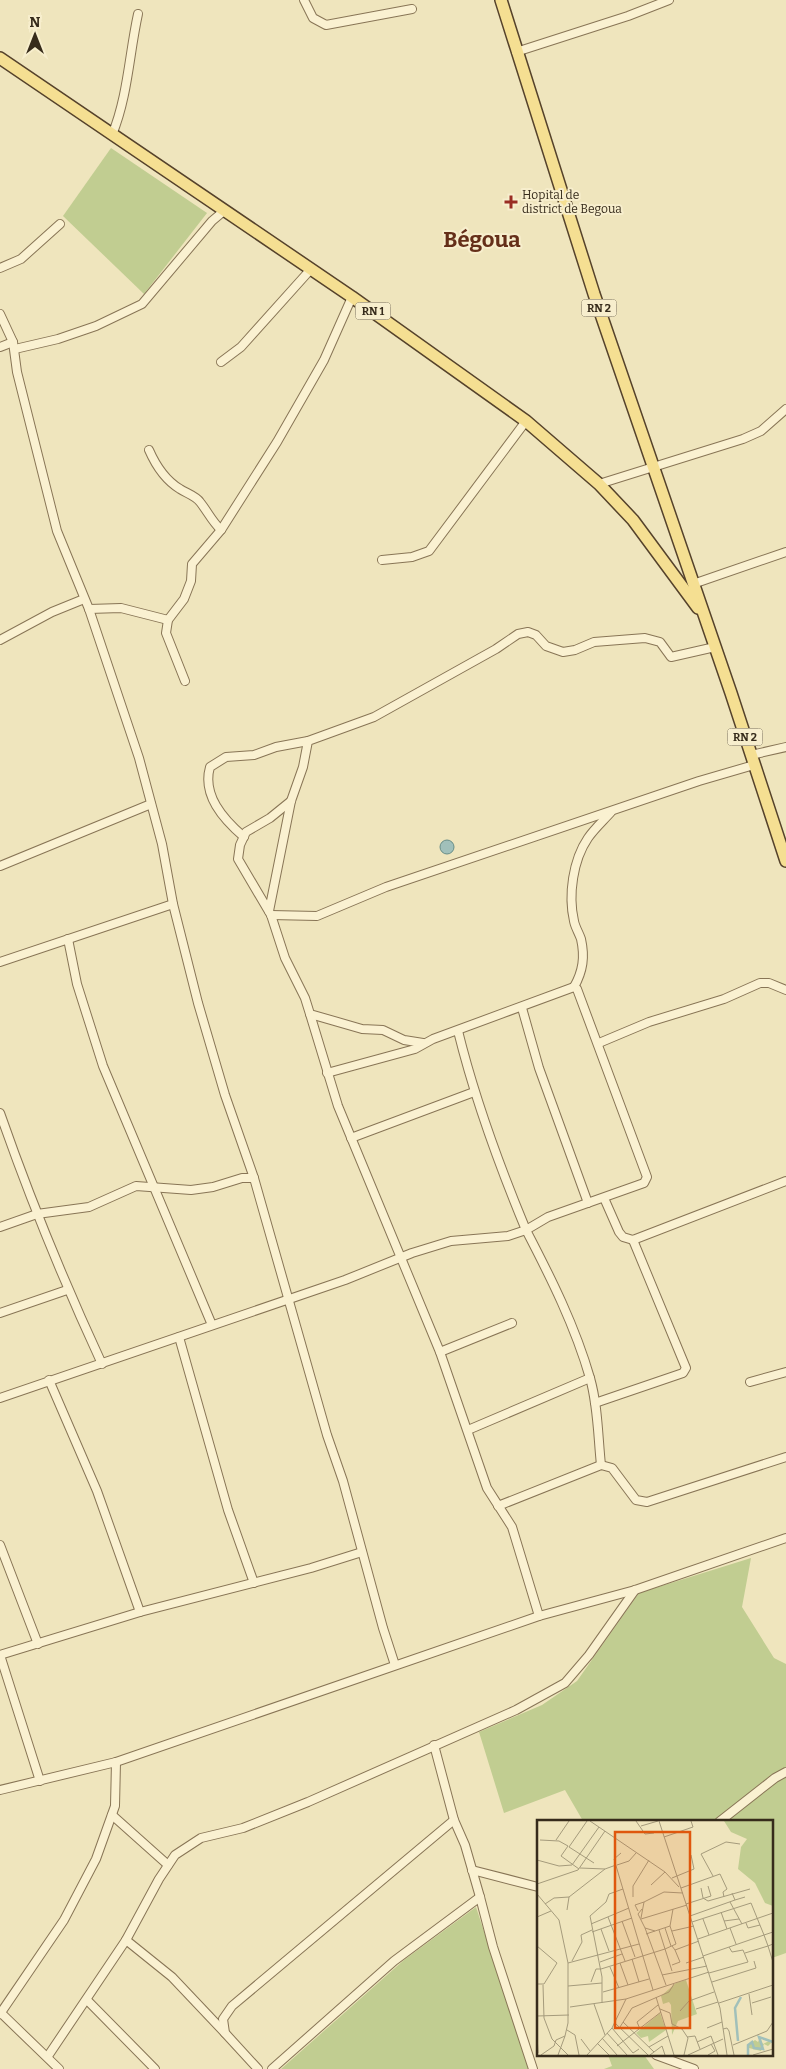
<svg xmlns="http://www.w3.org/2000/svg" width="786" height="2069" font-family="Bitter,serif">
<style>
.green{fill:#c1cd91}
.water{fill:#a1c0ba;stroke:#688e88}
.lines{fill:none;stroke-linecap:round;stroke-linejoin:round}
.street-casing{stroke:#887556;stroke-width:10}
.primary-casing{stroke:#55422b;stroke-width:14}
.street{stroke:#faf1d1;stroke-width:8}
.primary{stroke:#f5df92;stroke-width:11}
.poi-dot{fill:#992d23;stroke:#f7eecd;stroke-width:2}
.labels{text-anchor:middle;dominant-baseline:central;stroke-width:4;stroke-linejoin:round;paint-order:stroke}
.shield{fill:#f7eecd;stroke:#706650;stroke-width:1}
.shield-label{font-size:11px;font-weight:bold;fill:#362b1b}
.poi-label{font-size:12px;fill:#362b1b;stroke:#f7eecd;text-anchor:start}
.town-label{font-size:22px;font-weight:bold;fill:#652f19;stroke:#f7eecd}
.inset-river{fill:none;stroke:#a1c0ba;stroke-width:2.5}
.inset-road{fill:none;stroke:#a59b7c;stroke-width:1}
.view{fill:#df570d;fill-opacity:0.15;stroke:#df570d;stroke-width:2.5}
.inset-edge{fill:none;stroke:#362b1b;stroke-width:2.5}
</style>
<rect width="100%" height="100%" fill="#efe5bd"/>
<!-- green -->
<g class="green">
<path d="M111 148 207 213 144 294 63 216Z"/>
<path d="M751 1558 742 1607 774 1658 786 1664V1953L772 1958V1822L583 1821 565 1790 504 1813 479 1732 542 1705 577 1681 639 1593Z"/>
<path d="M476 1907 529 2069H281L404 1960Z"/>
<path d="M608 2055H644L654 2069H604L612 2066Z"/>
</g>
<!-- water -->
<circle class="water" cx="447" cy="847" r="7"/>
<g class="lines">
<defs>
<g id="street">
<path d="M304 0 313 18 326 25 412 9"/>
<path d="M516 52 628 16 669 0"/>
<path d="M112 135C128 96 129 55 138 14"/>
<path d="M0 268 21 259 60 224"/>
<path d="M0 314 13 342 17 372 57 531 89 609 139 758 162 844 173 904 198 1003 225 1095 254 1178 327 1435 343 1481 383 1628 395 1665"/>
<path d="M0 347 13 342"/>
<path d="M15 349 58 339 96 326 142 304 212 221 225 210"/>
<path d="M221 362 241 347 311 269"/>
<path d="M149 450C156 466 165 480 180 489 186 493 196 496 200 502 208 512 211 520 221 530"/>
<path d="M599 484 743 439 761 431 786 409"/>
<path d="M382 560 412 557 429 551 526 421"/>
<path d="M693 584 786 552"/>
<path d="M89 609 121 608 168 620"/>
<path d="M0 640 52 612 84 599"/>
<path d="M185 681 166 633 168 620 184 599 191 581 192 564 221 530 277 442 324 360 352 297"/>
<path d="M751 755 786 747"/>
<path d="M291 801 270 818 246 832 240 845 238 859 271 915 285 958 305 998 310 1014 362 1029 383 1030 404 1040 423 1043"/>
<path d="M244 837C223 819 202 795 210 767L226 757 254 755 276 747 308 741"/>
<path d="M0 866 151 804"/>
<path d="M269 911 291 801 303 767 308 741 374 717 496 649 518 634 528 632 536 635 546 646 563 652 575 650 594 642 645 638 660 642 671 657 715 647"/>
<path d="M271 915 317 916 386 887 699 781 754 765"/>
<path d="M68 939 77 984 103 1066 212 1325"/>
<path d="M0 962 173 904"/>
<path d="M574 987 577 989 647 1177 644 1183 548 1217 526 1230C551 1278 575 1326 590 1378 598 1406 598 1437 601 1465"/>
<path d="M574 987C583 971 585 957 581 939 579 933 575 927 574 921 568 895 573 860 588 838 594 829 603 821 611 812"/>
<path d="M522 1008 539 1068 588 1203"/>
<path d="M310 1014 338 1106 440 1352 487 1488 512 1527 539 1616"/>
<path d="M599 1043 649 1022 724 999 760 983H769L786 990"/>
<path d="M327 1073 415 1049 433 1039 574 987"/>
<path d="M0 1113C30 1199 64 1282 102 1364"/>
<path d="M351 1138 474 1092"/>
<path d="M604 1198 619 1232 623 1237 633 1240 786 1181"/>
<path d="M0 1227 37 1214 89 1207 136 1186 191 1190 213 1187 242 1178H254"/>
<path d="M0 1313 67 1290"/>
<path d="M179 1337 228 1510 254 1583"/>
<path d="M440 1352 512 1323"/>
<path d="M49 1380 97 1491 140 1612"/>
<path d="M750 1382 786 1372"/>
<path d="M0 1398 345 1280 412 1253 451 1241 508 1236 526 1230C499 1165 475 1100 458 1031"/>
<path d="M595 1403 683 1373 686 1368 633 1240"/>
<path d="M468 1430 590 1378"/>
<path d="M498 1506 601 1465 612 1468 636 1500 647 1502 786 1457"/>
<path d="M0 1545 38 1644"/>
<path d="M0 1655 140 1612 311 1568 362 1552"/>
<path d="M0 1655 40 1781"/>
<path d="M434 1745 454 1820 465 1845 480 1897 493 1947 533 2069"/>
<path d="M0 1790 116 1762 539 1616 635 1590 786 1538"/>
<path d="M112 1815 168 1865"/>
<path d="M719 1822 775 1778 786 1772"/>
<path d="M472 1870 538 1887"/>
<path d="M126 1940 172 1977 225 2033"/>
<path d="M87 2000 155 2069"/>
<path d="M1 2013 59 2069"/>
<path d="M0 2014 64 1920 96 1859 115 1806 116 1762"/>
<path d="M656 2055 694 2069"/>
<path d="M48 2056 126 1940 159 1879 175 1855 201 1838 243 1828 308 1802 516 1710 565 1683 589 1655 635 1590"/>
<path d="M258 2069 225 2033 223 2019 232 2006 454 1820"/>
<path d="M272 2069 394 1961 480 1897"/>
</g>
<g id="primary">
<path d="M501 0 594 294 731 693 786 861"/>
<path d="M0 58 352 297 526 421 599 484 633 520 698 608"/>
</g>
</defs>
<!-- street casing -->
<use href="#street" class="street-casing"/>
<!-- primary casing -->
<use href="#primary" class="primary-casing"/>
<!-- street -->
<use href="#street" class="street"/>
<!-- primary -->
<use href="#primary" class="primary"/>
</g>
<!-- markers -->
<path class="poi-dot" d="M508.5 194.5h5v5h5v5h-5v5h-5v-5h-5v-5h5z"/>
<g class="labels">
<!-- shield labels -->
<g class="shield">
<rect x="581.5" y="299.5" width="35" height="17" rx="4"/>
<rect x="355.5" y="302.5" width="35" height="17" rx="4"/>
<rect x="727.5" y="728.5" width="35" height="17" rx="4"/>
</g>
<g class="shield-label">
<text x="599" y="308">RN 2</text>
<text x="373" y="311">RN 1</text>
<text x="745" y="737">RN 2</text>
</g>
<!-- poi labels -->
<g class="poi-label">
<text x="522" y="195">Hopital de<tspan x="522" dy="14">district de Begoua</tspan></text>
</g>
<!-- town labels -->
<g class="town-label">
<text x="482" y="239">Bégoua</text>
</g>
</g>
<!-- overview -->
<g transform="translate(537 1820)">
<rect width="236" height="236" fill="#efe5bd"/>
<path d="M187 1H236V86L228 83 218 63 201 49 204 27 210 19 194 12ZM149 160 160 194 141 201 135 215 134 185 132 182 126 184 124 176 139 163ZM123 193 129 210 112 222 111 216 104 218 99 213ZM223 218 226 224 232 221 234 223 231 226 227 224 224 231 212 228V224L218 220 221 222Z" fill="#c1cd91"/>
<path class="inset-river" d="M201 221 198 188 204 177M211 235V225L215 222 217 228 226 229 222 217 236 222"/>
<path class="inset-road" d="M50 1 32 27 57 43M53 1 128 52 142 67M99 1 108 14 117 13M122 1 183 188 190 235M104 6 121 1M127 17 156 7 154 1M3 20 22 21 31 26 24 36 42 49M19 20 32 1M84 33 77 39 116 170M0 40 22 46 35 45 62 7M80 45 92 41 99 33M43 48 68 49 79 45M176 56 164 34 189 22 203 24M135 58 157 49 154 35M0 64 41 50 68 11M114 65 128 52M144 68 183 54 190 69 186 72 187 77M164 68 166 78 171 81 213 69M195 73 198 80 208 77M0 74 22 100 31 143V203L28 216 19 220 17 226M96 77V66L112 40M193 82 205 104M8 84 17 78 32 77M149 84 174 76 171 66M105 89 101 94 108 108 118 111M30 90 32 77 68 49M101 91 98 85 107 82M184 92 190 109M153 96 198 80M0 97 14 91M71 97 88 141M104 98 107 82 127 72 146 73M104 99 150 85M166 99 172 115M85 101 98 137M187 101 202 99M155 102 214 83 227 115 236 112M209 103 211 108 223 105M54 104 92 88M108 108 129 165M128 108 134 126M193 108 199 124M64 109 72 131M135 111 157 106M55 112 95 98M109 114 133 106M161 119 236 93M0 126 20 143 7 164H0M135 126 138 130 162 121M208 133 231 126 236 142M166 136 227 115 231 126 236 124M95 139 102 162M35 141 45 122 44 115 55 110M63 142 85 134M31 143 102 124M83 143 91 165M149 143 167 137M135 145 143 142 138 130M73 147 82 168M64 149 128 129 122 110M135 151 128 129 139 124 133 106 136 89M172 153 211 142 206 130 195 132 192 127M125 155 170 146M54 162 59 149H64M175 162 219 148 217 141M6 165 7 198 15 219 31 235M31 166 65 163M66 172 112 159M212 174 215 195M119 177 137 235M65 183V157L53 96 69 82 72 74 86 69M182 183 236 165M215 183 234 177M57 184 68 215M33 187 89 179 172 152M123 189 133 193 135 204 145 209 151 218 147 235M159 189 181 182M143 191 152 181 177 172M0 196 32 195M86 202 117 232M78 203 111 235M83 207 95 188 132 172 137 164M75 208 96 233 102 229M170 208 185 202M103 209 100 202 121 185M186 209 190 208 192 211 197 235M30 210 38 215 42 235M70 213 90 235M0 214 1 233M150 217 158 216 163 229M65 218 80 235M44 219 53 231M160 222 174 216 181 235M60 223 72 235M196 225 230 211 236 202M80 226 124 192M112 227 131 216M4 235 17 226M21 235 28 216M50 235 75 208 89 179M113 235 125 226 128 235M151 235 186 219M171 235 178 231 174 224M216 235 236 229"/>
<path class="view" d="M78 12H153V208H78Z"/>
<rect width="236" height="236" class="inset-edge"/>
</g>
<!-- north arrow -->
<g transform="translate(35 35)" stroke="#f7eecd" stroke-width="4" paint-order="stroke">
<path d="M0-4L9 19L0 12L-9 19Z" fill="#362b1b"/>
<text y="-8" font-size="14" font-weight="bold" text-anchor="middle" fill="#362b1b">N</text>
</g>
</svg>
